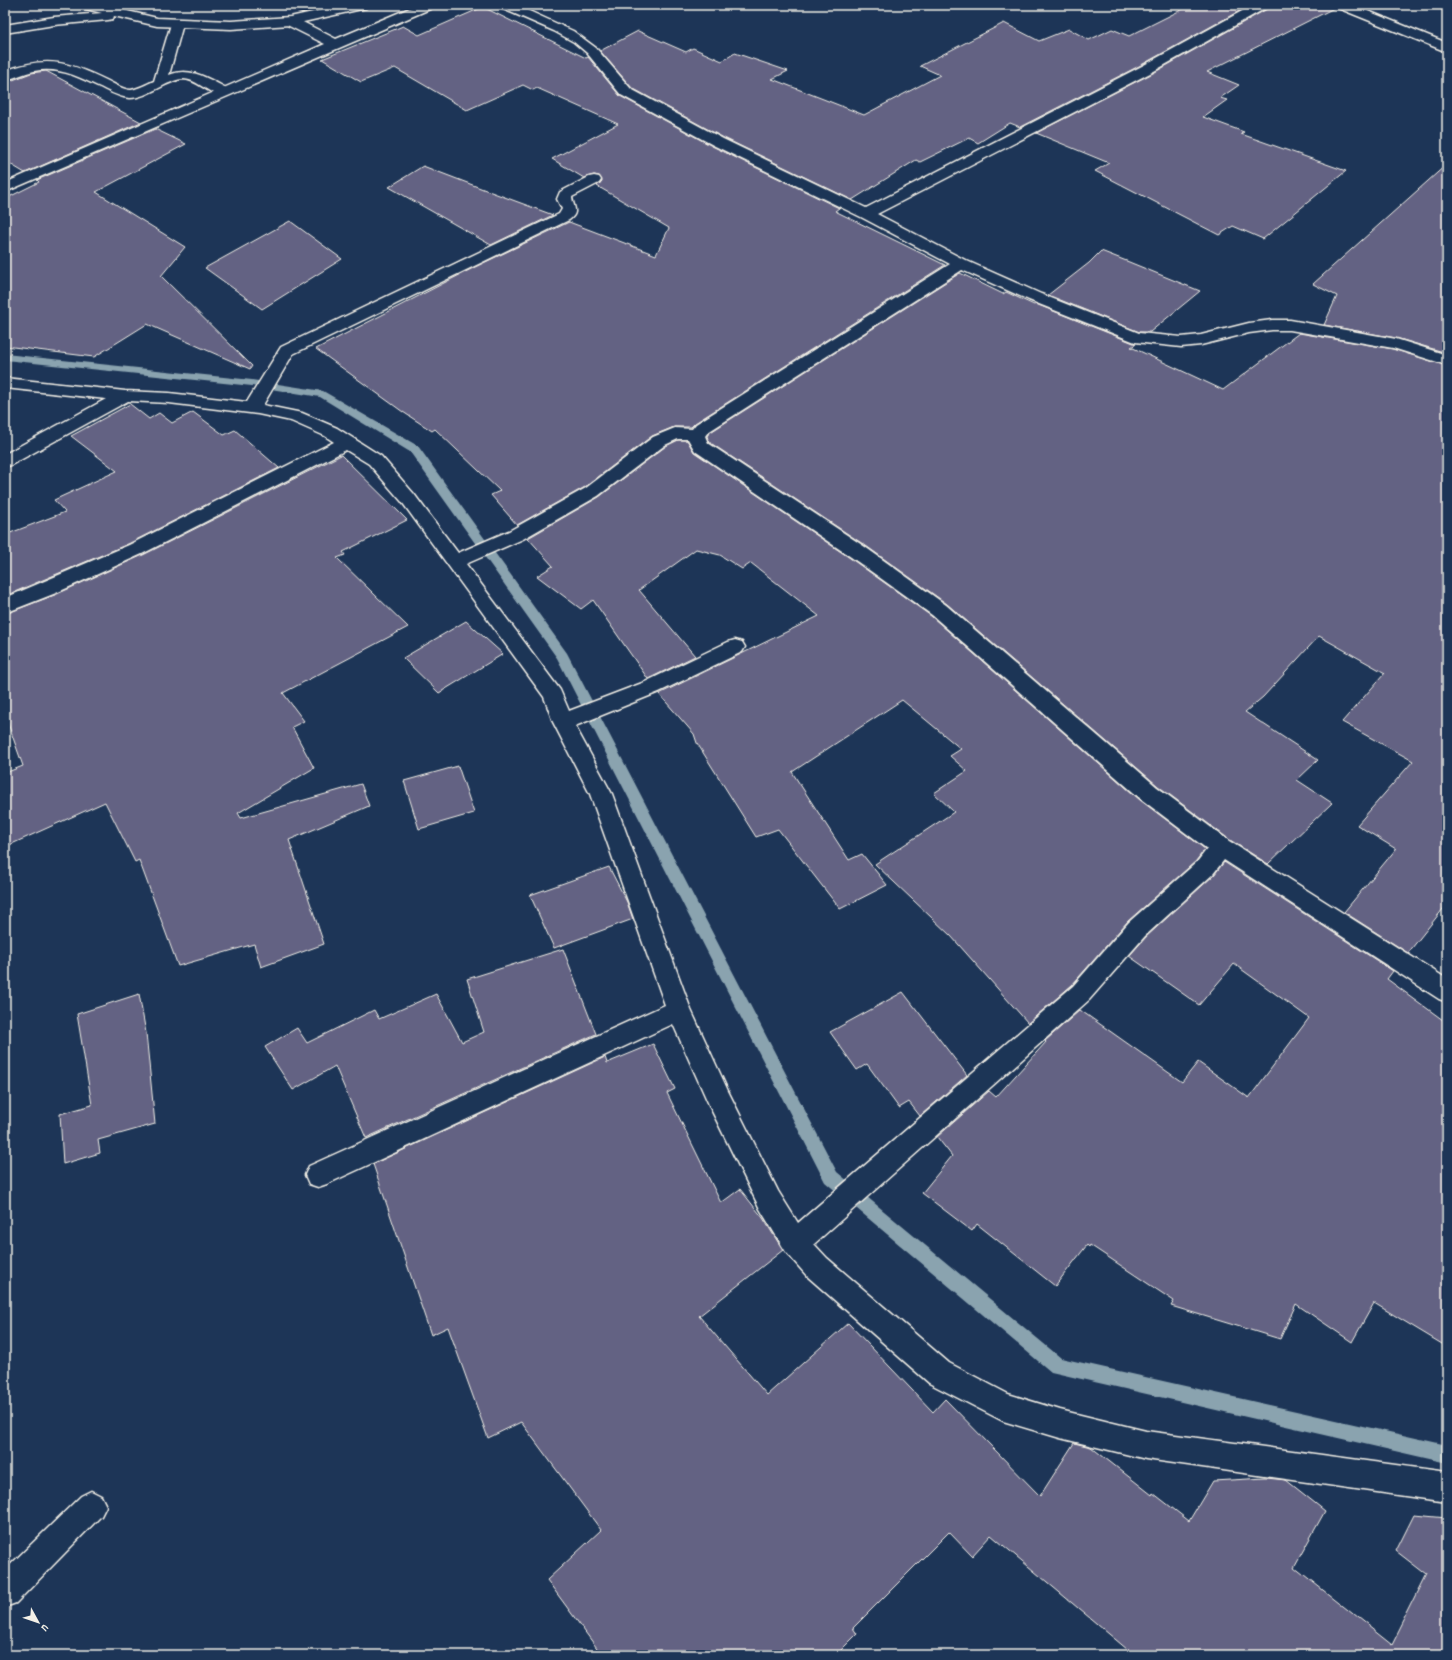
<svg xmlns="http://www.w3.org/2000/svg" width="1452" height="1660" font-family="Dekko,sans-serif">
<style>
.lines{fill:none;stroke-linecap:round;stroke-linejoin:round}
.stream{fill:#8aa3af;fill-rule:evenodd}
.building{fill:#636283;stroke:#f4f1e8}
.lane-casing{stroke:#f4f1e8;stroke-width:3}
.street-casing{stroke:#f4f1e8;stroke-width:3}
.secondary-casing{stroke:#f4f1e8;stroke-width:3}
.lane{fill:#1d3557;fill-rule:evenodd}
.street{fill:#1d3557;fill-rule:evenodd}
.secondary{fill:#1d3557;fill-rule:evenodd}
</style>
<rect width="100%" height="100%" fill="#1d3557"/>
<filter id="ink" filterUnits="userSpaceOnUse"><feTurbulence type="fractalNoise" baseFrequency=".025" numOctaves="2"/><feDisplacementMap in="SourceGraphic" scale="8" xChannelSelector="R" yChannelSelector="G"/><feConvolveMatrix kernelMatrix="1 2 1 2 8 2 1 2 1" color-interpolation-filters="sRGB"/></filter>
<g filter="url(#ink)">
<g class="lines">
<!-- stream -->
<path class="stream" d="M5 354 252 380 323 391 418 446 567 653 837 1172 1061 1358 1447 1445V1463L1051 1372 825 1182 557 658 410 452 320 397 252 386 5 360Z"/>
</g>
<!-- building -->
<g class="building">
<path d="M1191 5H1250L1143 64 1020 127 1010 123 978 143 969 138 920 162 916 160 852 200 724 138 632 88 600 51 638 31 686 52 693 48 722 61 735 53 788 71 772 79 864 115 940 75 920 66 1004 23 1039 41 1069 29 1089 40 1112 29 1129 36Z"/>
<path d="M1269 5H1335L1336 7 1207 72 1239 85 1220 98 1227 100 1203 117 1244 132 1241 134 1346 171 1263 239 1233 226 1219 235 1095 171 1109 163 1036 133 1155 72 1267 9Z"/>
<path d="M483 7 586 58 588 57 620 96 712 146 839 208 835 211 945 265 695 423 691 427H674L652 436 585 487 517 525 491 495 500 491 435 429 432 431 403 412 316 349 475 267 569 222 656 255 669 228 597 186 602 181 599 176 594 175 584 178 552 159 618 124 537 88 533 90 523 85 467 110 395 68 361 82 322 59 403 26 419 35Z"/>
<path d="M46 71 141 122 25 173 5 161V83L31 73Z"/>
<path d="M155 129 186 144 96 192 185 247 161 276 252 366 250 369 147 324 94 357 5 346V199L39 182 37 180Z"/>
<path d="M1447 164V353L1396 338 1324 325 1337 296 1313 284Z"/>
<path d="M423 166 491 192 553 215 491 245 389 187Z"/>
<path d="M290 221 342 259 262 309 205 268Z"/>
<path d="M1101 251 1129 262 1200 291 1150 332H1139L1048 295 1089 263Z"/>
<path d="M960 273 1003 294 1006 292 1034 305 1036 304 1136 344 1131 347 1223 390 1299 333 1393 349 1447 366V904L1408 953 1344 912 1396 849 1357 825 1413 761 1342 722 1385 673 1319 636 1263 697 1245 712 1318 760 1297 780 1332 803 1268 864 1230 840 1158 786 947 604 866 546 709 442 707 436 709 433Z"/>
<path d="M130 404 149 419 159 413 172 423 193 412 224 435 235 430 279 468 128 544 5 596V535L65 512 54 500 117 471 71 436Z"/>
<path d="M678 440H687L694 452 850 558 931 616 1140 800 1205 849 1196 861 1128 921 1072 985 1028 1023 951 936 875 864 954 812 934 793 967 771 950 756 961 749 902 700 792 772 849 860 862 854 887 885 840 909 778 829 756 837 697 743 694 734 659 694 819 616 751 563 742 569 720 555 696 549 639 590 695 656 648 679 593 600 581 609 537 576 553 566 528 538 599 497 666 446Z"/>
<path d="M341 455 407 520 343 552 345 555 337 558 408 627 283 693 304 721 292 727 314 768 238 813 241 818 361 784 369 806 289 840 324 944 261 967 254 944 178 966 139 860 135 862 105 802 5 847V773L23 766 5 715V614L57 594 143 555Z"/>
<path d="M466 621 503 654 439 693 403 658Z"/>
<path d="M458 766 474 813 419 829 404 781Z"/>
<path d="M1224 862 1393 971 1387 979 1447 1023V1347L1374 1303 1352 1342 1296 1304 1280 1339 1171 1306 1174 1301 1090 1245 1089 1247 1087 1245 1055 1286 977 1224 972 1231 922 1193 952 1156 937 1137 989 1091 996 1097 1046 1042 1045 1041 1080 1010 1182 1082 1198 1062 1249 1098 1309 1018 1234 964 1199 1005 1129 956 1146 937 1214 875Z"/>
<path d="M609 867 627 902 633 919 554 948 530 895Z"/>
<path d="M563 949 596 1034 366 1138 335 1066 293 1090 265 1047 297 1028 307 1043 374 1010 379 1019 436 994 462 1042 484 1032 467 979Z"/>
<path d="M903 992 967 1075 920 1116 909 1102 899 1108 867 1064 857 1070 830 1032Z"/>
<path d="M139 994 146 1033 155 1124 98 1140 100 1153 63 1164 60 1114 92 1105 77 1014Z"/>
<path d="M653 1044 675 1089 667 1093 721 1203 740 1189 763 1218 783 1250 699 1316 767 1395 848 1323 933 1412 945 1399 1040 1496 1074 1443 1091 1447 1152 1495 1153 1493 1189 1521 1213 1481 1266 1478 1286 1480 1325 1511 1294 1567 1392 1645 1427 1575 1396 1551 1414 1515 1447 1518V1655H1134L991 1535 972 1556 949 1532 853 1628 857 1634 836 1655H602L547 1580 601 1530 521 1422 488 1438 448 1327 431 1335 373 1164 605 1057 607 1063Z"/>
</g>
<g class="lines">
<defs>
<g id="lane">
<path d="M177 20 182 21 183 24 169 75C190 66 209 79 228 89L230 92 228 95C212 99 199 79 183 79 167 80 146 99 129 98 118 97 107 90 98 86 77 76 57 66 34 71 24 73 15 78 5 80V71C47 55 69 62 108 81 114 84 124 90 131 90 138 89 147 84 154 81L171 24 172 21Z"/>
<path d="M91 1491 101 1496 106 1506 101 1516 16 1603 5 1607V1570L81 1496Z"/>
</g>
<g id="street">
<path d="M417 5H434L432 8 5 192V183L325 44 285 24 284 21 285 18H295L336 39Z"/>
<path d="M499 5H516L573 31 596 48 631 89 723 139 866 208 1144 65 1253 5H1268L1266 8 1154 71 877 214 967 261 1041 294 1139 333 1181 337 1201 335 1249 323 1272 320H1290L1396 339 1447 355V365L1393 348 1290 330H1272L1249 333 1201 345 1181 347 1135 342 1029 300 962 270 708 432 705 436 708 443 865 547 946 605 1157 787 1229 841 1447 979V1002L1439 999 1224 860 1213 874 1145 936 1089 1000 814 1244 827 1258 949 1363 1008 1394 1060 1410 1146 1431 1447 1472V1502L1146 1459 1060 1438 1003 1421 929 1383 807 1276 786 1252 760 1209 710 1107 673 1024 327 1184 318 1187 309 1184 305 1175 309 1166 665 1005 590 794 553 722 544 697 402 502 369 464 346 450 142 554 56 593 5 613V598L129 545 334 442 325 436 291 421 258 414 169 403 128 401 11 465 5 467V454L106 399 5 388V378L125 391 169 393 247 402 281 347 559 214 562 209 557 199 560 192 589 177 594 176 599 177 601 180 599 183 572 197C573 207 580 212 569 220L293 354 263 405 302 413 337 428 381 456 414 494 458 553 509 531 586 488 653 437 675 428 692 429 696 424 950 264 861 217 713 145 621 95 587 53 574 42 554 31 501 8ZM678 439H688L695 451 851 557 932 615 1141 799 1207 849 1197 862 1129 922 1073 986 798 1223 778 1191 728 1091 691 1010 612 794 575 726 659 692 742 652 745 647 742 642 735 640 728 642 645 682 569 711 560 690 466 564 523 539 598 496 665 445Z"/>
</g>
<g id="secondary">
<path d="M80 5H102L157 18 231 21 290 17 345 5H368L366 8 290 25 231 29 157 26 114 16 113 19 108 20 54 25 5 33V25L54 17 102 13 82 8Z"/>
<path d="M1336 5H1353L1447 43V52L1338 8Z"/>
</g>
</defs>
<!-- lane casing -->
<use href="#lane" class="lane-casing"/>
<!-- street casing -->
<use href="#street" class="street-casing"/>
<!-- secondary casing -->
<use href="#secondary" class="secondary-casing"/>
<!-- lane -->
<use href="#lane" class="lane"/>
<!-- street -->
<use href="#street" class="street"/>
<!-- secondary -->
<use href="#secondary" class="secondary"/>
</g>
</g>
<!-- margin -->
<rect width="1452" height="1660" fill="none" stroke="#1d3557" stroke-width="20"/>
<rect x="10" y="10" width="1432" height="1640" fill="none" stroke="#f4f1e8" stroke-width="1.5" filter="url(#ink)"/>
<!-- north arrow -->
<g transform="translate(38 1622) rotate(130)" stroke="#1d3557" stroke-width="3" paint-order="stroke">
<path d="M0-3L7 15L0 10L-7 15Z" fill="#f4f1e8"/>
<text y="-6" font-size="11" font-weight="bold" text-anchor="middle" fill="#f4f1e8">U</text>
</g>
</svg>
